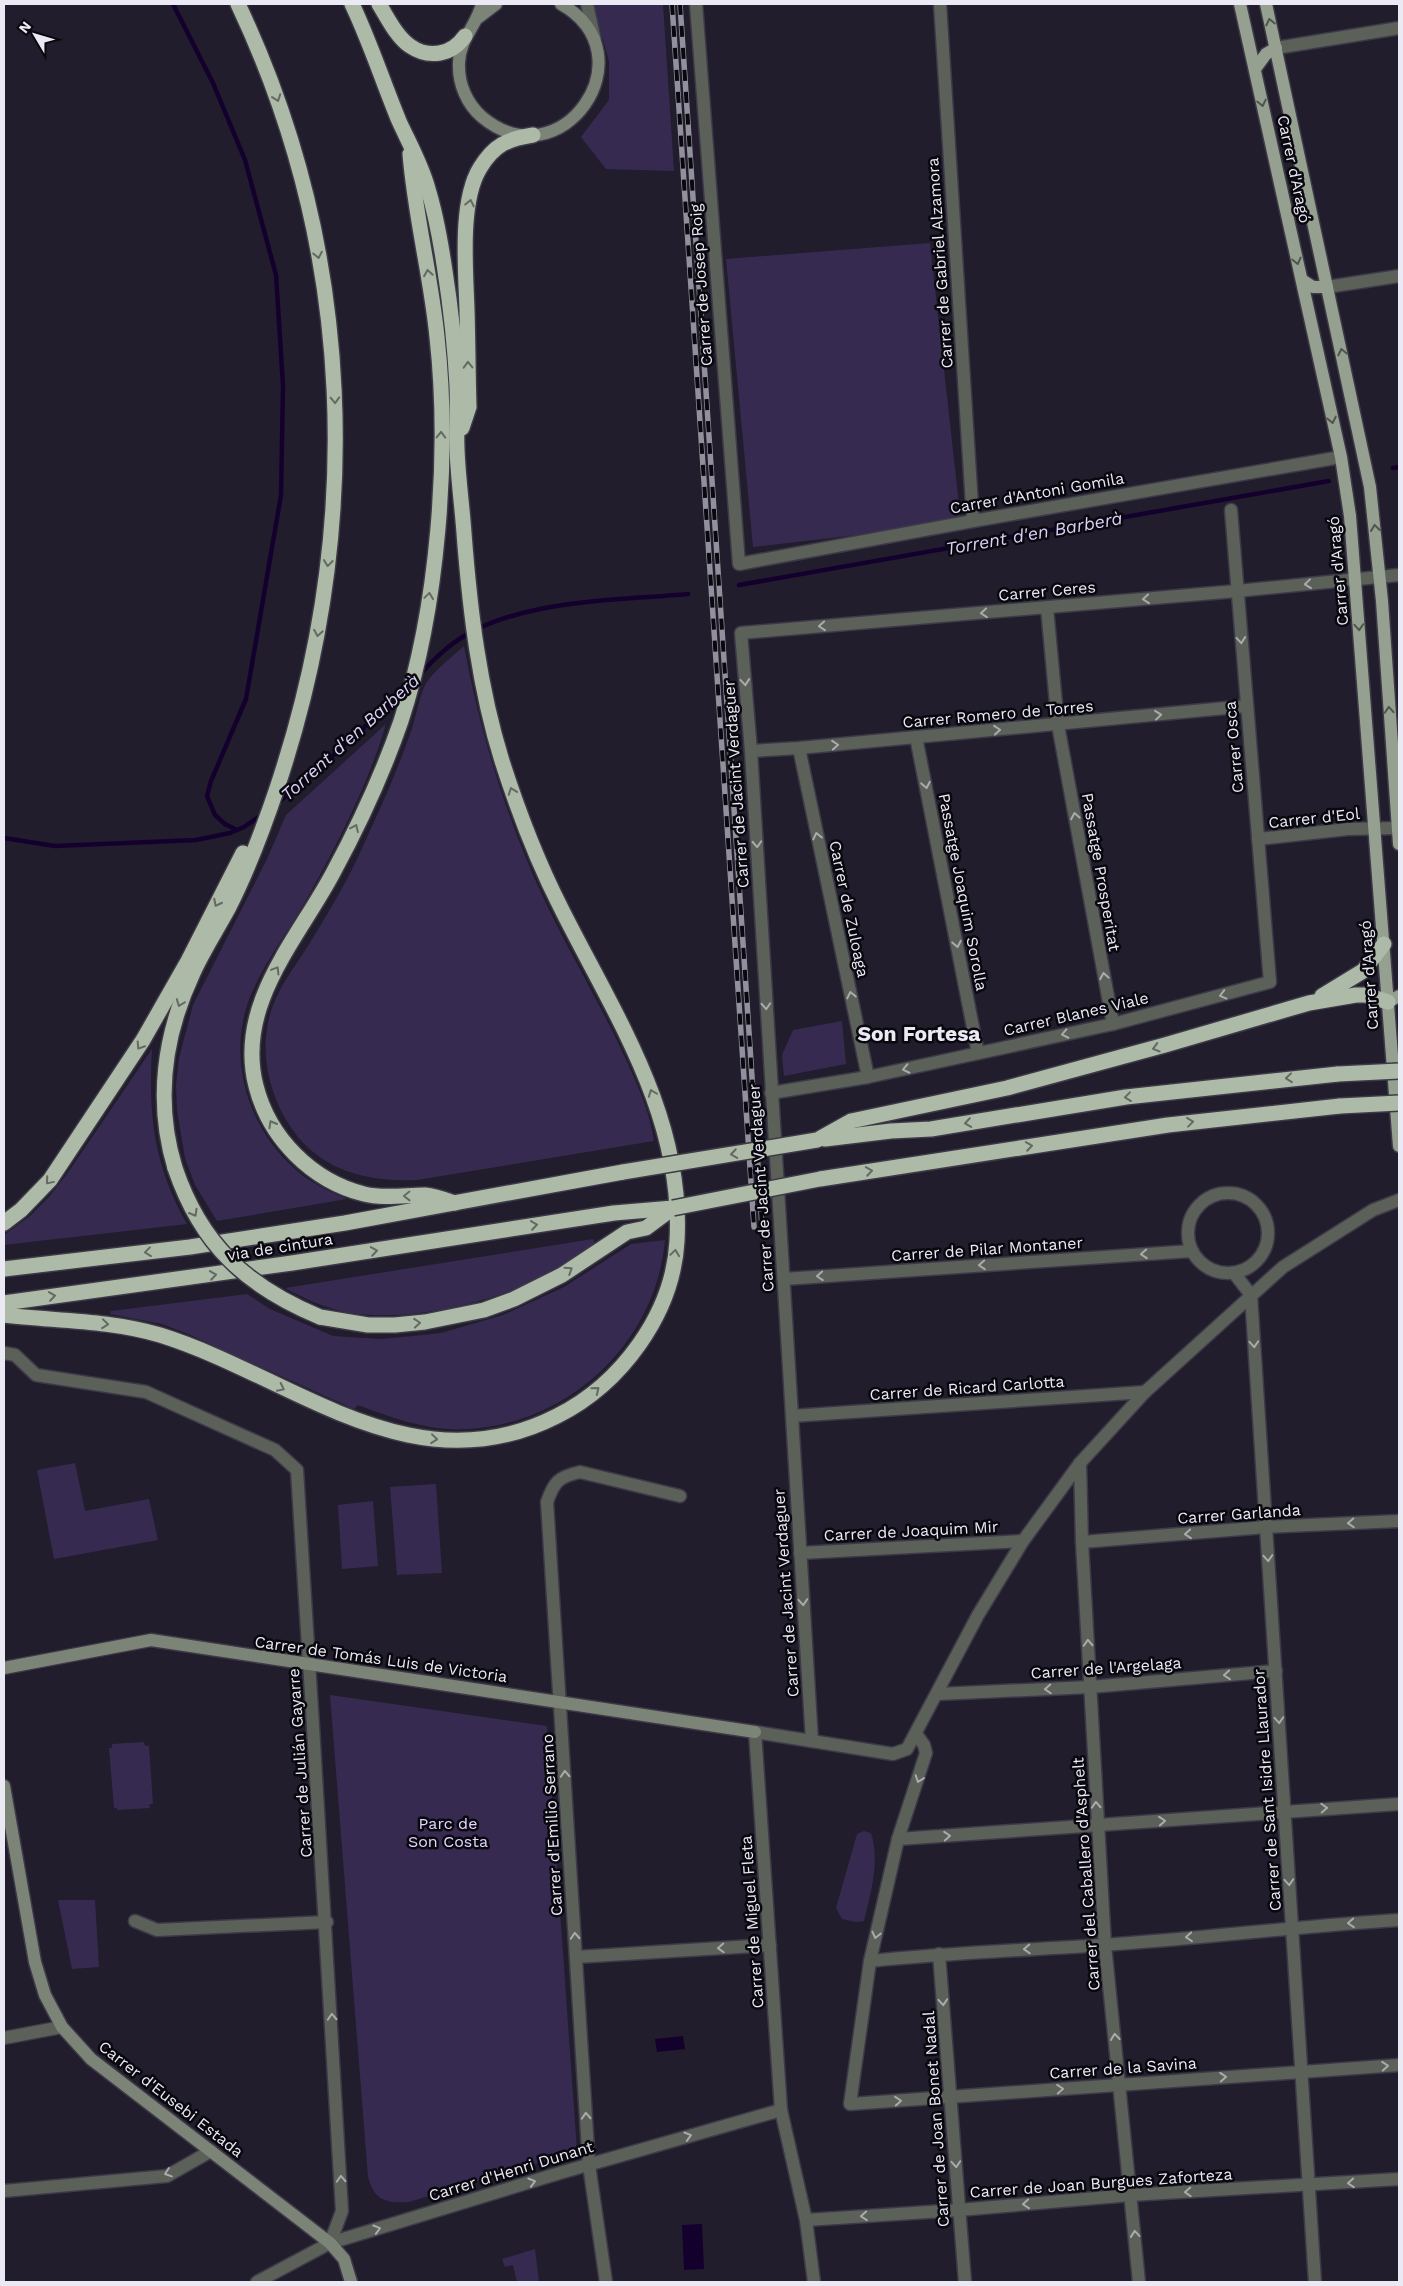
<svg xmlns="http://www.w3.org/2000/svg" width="1403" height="2286" font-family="'Work Sans',sans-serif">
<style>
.green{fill:#372a50}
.water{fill:#14002d}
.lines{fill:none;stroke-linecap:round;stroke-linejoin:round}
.stream{stroke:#14002d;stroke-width:4.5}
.street-casing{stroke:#3d3a48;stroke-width:15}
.secondary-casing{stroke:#3d3a48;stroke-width:15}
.primary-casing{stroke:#3d3a48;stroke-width:15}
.highway-casing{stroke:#3d3a48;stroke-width:18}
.street{stroke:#5b6058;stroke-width:12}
.secondary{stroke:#7c8478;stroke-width:12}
.primary{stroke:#96a091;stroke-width:12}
.highway{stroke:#adbaa7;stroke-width:15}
.rail-casing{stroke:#92909c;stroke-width:5.5}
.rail{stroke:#0a080f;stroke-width:4;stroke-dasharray:11;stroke-linecap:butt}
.highway-bridge-casing{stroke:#3d3a48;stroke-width:18;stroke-linecap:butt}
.highway-bridge{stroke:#adbaa7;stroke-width:15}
.oneway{stroke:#505450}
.oneway2{stroke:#646a63}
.oneway3{stroke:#aaabae}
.labels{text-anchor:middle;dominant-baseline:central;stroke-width:5;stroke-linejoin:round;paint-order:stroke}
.street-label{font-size:16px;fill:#ebe9f4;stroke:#0a080f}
.park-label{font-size:16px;fill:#e1d6fe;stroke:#0a080f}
.water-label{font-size:18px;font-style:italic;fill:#dcd1f9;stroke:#0a080f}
.district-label{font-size:21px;font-weight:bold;fill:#ebe9f4;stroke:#0a080f}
</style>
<rect width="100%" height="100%" fill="#211d2c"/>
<!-- green -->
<g class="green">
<path d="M593 4H663L674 171 606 169 581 137 609 100V61Z"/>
<path d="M930 243 961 523 753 547 726 259Z"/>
<path d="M464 646C480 733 506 817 543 897 569 953 602 1006 627 1062 639 1088 650 1113 654 1141L417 1180C372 1182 328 1173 298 1137 266 1097 254 1039 279 992 288 974 301 958 311 941 328 913 345 885 359 855 377 815 396 775 410 734 416 719 419 696 426 683 434 671 453 656 464 646Z"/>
<path d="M386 724C369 783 335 849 305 902 288 932 267 959 253 990 225 1051 245 1125 295 1169 310 1183 329 1191 347 1199L217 1221 195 1185 185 1158 177 1110 176 1085 179 1058 193 1005 267 859 286 815Z"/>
<path d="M842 1021 846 1064 784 1076 782 1055 793 1030Z"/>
<path d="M152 1049C148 1115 154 1166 187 1224L4 1245V1235L30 1216 49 1197 67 1174Z"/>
<path d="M593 1239 595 1244C579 1254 564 1266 547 1275 493 1303 402 1325 341 1311 321 1306 303 1298 285 1288Z"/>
<path d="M665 1240C656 1342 570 1423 469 1429 430 1432 393 1418 358 1405L354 1409 188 1334 162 1324 110 1314 111 1311 247 1294 270 1309 333 1336 381 1339 413 1336 441 1333 503 1315 564 1287 631 1244Z"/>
<path d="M75 1463 85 1511 149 1499 158 1540 54 1559 37 1470Z"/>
<path d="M436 1484 442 1573 397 1575 390 1487Z"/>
<path d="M373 1501 378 1566 342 1569 338 1505Z"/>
<path d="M330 1695 547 1726 577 2151 409 2202C385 2203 375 2201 368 2177Z"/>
<path d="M144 1742 145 1746H149L153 1804H149L150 1808 117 1810V1808H114L109 1748H112V1744Z"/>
<path d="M864 1831 871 1833C880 1861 871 1893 864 1921L856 1922 842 1919 836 1908 857 1834Z"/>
<path d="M58 1900H95L99 1967 72 1969Z"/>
<path d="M535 2249 539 2282H517L513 2265 505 2267 502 2259Z"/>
</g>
<!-- water -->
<g class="water">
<path d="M683 2036 685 2049 657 2052 655 2039Z"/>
<path d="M702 2224 704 2269 684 2270 682 2225Z"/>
</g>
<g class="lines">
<!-- stream -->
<g class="stream">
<path d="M173 4 213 83 245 160 276 275 283 386 281 495 246 699 211 781 207 796 215 815 225 824 237 830"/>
<path d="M1393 468 1399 467"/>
<path d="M739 585 1329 481"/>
<path d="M418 676C427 667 436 657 446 649 505 599 613 601 688 594"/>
<path d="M277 803 297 788 404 691"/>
<path d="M4 838 55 846 196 840 230 833 244 827 263 814"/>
</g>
<defs>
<g id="street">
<path d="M587 4 595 40"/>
<path d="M696 4 739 564 973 521 1341 457"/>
<path d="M940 4 973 521"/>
<path d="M1276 48 1399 28"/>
<path d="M1327 287 1399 276"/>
<path d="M1047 608 1058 725 1113 1024"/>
<path d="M916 737 978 1053"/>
<path d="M799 748 868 1077"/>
<path d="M751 751 799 748 1247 706"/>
<path d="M1258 839 1348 829 1399 828"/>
<path d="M771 1093 868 1077 1113 1024 1270 982 1231 510"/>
<circle cx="1228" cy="1233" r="40"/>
<path d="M1234 1273 1251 1295 1315 2282"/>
<path d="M784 1279 1192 1251"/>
<path d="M4 1353 15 1355 36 1375 146 1392 275 1450 297 1470C312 1717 329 1964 342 2211L330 2243"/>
<path d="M792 1416 1145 1392"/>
<path d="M1080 1463 1082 1542 1105 1945 1139 2282"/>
<path d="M1082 1542 1266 1527 1399 1521"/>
<path d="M800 1553 1023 1541"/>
<path d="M938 1694 1090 1687 1276 1671"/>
<path d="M916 1734 924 1745 926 1753 898 1839 870 1961 850 2104 1399 2065"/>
<path d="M812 1741 751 751 741 633 1237 591 1399 575"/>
<path d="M898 1839 1399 1804"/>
<path d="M135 1921 157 1930 327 1922"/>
<path d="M939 1954 965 2282"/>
<path d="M576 1957 770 1945"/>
<path d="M870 1961C948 1953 1026 1950 1104 1945 1203 1938 1301 1926 1399 1920"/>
<path d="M4 2038 62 2027"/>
<path d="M4 2191 167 2176 211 2151"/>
<path d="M806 2220 959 2210 1131 2195 1399 2179"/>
<path d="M257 2282 330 2243 563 2172 781 2110"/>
<path d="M606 2282 589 2165 547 1502C554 1482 558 1477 580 1472L680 1496"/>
<path d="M814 2282 806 2220 781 2110 755 1732 893 1754 907 1749 978 1615 1023 1541 1080 1463 1145 1392 1283 1267 1373 1210 1399 1200"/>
</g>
<g id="secondary">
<path d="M482 4C477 25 459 40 459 63 458 84 467 104 482 117 561 183 651 55 561 4"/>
<path d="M479 17 496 4"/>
<path d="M4 1668 151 1640 755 1732"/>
<path d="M4 1786 35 1962 45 1995 62 2027 91 2059 330 2243 344 2259 351 2282"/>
</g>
<g id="primary">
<path d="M1240 4 1341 457 1350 516 1399 1146"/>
<path d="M1266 4 1370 487 1382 601 1399 844"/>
<path d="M1255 69 1266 54 1276 48"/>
<path d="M1302 280 1313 287H1327"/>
<path d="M1388 1002 1399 996"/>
</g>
<g id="highway">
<path d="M379 4C387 17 396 36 410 46 429 59 452 55 465 36"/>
<path d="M410 154C415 216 431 276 437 337 450 455 438 608 401 721 383 773 359 825 333 873 298 939 235 1005 256 1086 269 1138 312 1181 364 1194 383 1199 406 1195 425 1195 435 1196 446 1200 455 1203"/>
<path d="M462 428 469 407C468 375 468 343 467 311 466 272 459 202 480 168 494 145 507 139 533 135"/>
<path d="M1322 996 1363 971 1384 944"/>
<path d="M825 1139 891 1131 931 1129 1126 1097 1338 1074"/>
<path d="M817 1140 851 1121 1007 1088 1165 1045 1309 1003 1356 995H1366L1388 1002"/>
<path d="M175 1168C155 1102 164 1035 193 973 203 951 216 931 228 909 248 870 264 827 278 785 364 526 355 252 238 4"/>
<path d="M820 1179 1168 1125 1340 1106"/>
<path d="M4 1223 21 1210 50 1180 143 1040 188 961 243 853"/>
<path d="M4 1269 190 1247 345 1223 623 1172"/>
<path d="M4 1303 292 1263 614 1213 673 1208"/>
<path d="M4 1315C56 1321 110 1320 160 1335 292 1376 412 1490 557 1416 621 1384 673 1314 677 1241 684 1117 614 1014 561 908 537 861 518 811 502 761 479 687 470 611 464 533 462 505 458 477 457 449 456 428 458 407 457 386 455 348 451 309 445 271 441 244 436 215 428 189 422 166 409 143 399 121 383 82 370 42 352 4"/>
<path d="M320 1317 368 1325H395L425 1322 484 1310 514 1299 562 1275 627 1232 646 1228 673 1208"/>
</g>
</defs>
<!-- street casing -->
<use href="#street" class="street-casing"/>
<!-- secondary casing -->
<use href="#secondary" class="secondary-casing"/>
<!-- primary casing -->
<use href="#primary" class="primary-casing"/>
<!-- highway casing -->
<use href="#highway" class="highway-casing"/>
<!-- street -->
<use href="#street" class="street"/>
<!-- secondary -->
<use href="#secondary" class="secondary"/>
<!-- primary -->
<use href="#primary" class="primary"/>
<!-- highway -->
<use href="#highway" class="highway"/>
<defs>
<g id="rail">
<path d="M672 4 754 1227"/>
<path d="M680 4 762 1226"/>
</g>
</defs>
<!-- rail casing -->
<use href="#rail" class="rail-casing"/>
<!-- rail -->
<use href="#rail" class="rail"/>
<defs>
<g id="highway-bridge">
<path d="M1338 1074 1399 1071"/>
<path d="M1340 1106 1399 1103"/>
<path d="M175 1168C201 1245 246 1286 320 1317"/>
<path d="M623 1172 817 1140"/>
<path d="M673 1208 820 1179"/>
</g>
</defs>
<!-- highway-bridge casing -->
<use href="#highway-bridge" class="highway-bridge-casing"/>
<!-- highway-bridge -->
<use href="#highway-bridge" class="highway-bridge"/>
</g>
<!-- one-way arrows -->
<defs><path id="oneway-chevron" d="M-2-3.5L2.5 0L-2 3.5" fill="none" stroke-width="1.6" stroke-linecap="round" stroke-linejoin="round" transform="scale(1.25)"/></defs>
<g class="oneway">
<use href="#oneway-chevron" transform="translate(1270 22) rotate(-103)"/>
<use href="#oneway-chevron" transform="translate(1262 103) rotate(78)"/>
<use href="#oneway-chevron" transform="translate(1297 261) rotate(77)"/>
<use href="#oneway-chevron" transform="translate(1342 352) rotate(-103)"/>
<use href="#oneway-chevron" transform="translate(1332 420) rotate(78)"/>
<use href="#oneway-chevron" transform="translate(1375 528) rotate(-97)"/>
<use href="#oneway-chevron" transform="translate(1359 627) rotate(86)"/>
<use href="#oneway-chevron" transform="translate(1389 710) rotate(-94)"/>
</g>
<g class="oneway2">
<use href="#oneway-chevron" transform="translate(277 98) rotate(70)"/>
<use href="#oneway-chevron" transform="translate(470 203) rotate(-78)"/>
<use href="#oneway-chevron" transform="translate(318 255) rotate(79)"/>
<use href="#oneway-chevron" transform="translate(428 273) rotate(-99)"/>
<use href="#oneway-chevron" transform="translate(468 365) rotate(-91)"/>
<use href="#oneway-chevron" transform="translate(335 400) rotate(88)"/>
<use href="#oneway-chevron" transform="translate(441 435) rotate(-89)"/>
<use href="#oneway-chevron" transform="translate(328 563) rotate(96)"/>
<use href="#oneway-chevron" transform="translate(429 596) rotate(-82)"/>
<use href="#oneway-chevron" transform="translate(318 633) rotate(100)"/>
<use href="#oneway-chevron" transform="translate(512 791) rotate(-110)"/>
<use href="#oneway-chevron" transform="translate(355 828) rotate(-65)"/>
<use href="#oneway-chevron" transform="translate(217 903) rotate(117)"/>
<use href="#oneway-chevron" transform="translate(276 970) rotate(-59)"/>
<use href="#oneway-chevron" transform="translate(180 1003) rotate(111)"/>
<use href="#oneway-chevron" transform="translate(140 1046) rotate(123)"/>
<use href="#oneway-chevron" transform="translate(1156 1048) rotate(164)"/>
<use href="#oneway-chevron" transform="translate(1289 1078) rotate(174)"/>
<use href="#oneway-chevron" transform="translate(652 1093) rotate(-111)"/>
<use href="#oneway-chevron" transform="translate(1128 1097) rotate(173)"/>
<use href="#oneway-chevron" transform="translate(1190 1122) rotate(-7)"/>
<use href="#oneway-chevron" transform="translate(968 1123) rotate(171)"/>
<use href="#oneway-chevron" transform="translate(272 1124) rotate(-120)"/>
<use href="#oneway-chevron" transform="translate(1029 1146) rotate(-9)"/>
<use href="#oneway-chevron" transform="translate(734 1154) rotate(171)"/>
<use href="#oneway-chevron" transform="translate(869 1171) rotate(-9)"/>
<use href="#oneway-chevron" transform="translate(49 1181) rotate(130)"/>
<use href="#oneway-chevron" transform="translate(407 1196) rotate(179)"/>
<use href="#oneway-chevron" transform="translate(194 1213) rotate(60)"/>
<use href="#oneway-chevron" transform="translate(534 1225) rotate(-8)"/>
<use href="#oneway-chevron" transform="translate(374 1251) rotate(-9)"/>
<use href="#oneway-chevron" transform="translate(148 1252) rotate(173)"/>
<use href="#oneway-chevron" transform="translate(675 1253) rotate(-82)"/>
<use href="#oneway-chevron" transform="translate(569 1270) rotate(-33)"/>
<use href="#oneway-chevron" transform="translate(213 1275) rotate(-8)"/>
<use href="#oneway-chevron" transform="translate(52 1296) rotate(-8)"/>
<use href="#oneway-chevron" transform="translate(417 1323) rotate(-5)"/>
<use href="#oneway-chevron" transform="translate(105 1324) rotate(6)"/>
<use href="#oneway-chevron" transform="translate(281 1388) rotate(26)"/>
<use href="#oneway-chevron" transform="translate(596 1390) rotate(-39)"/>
<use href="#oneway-chevron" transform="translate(434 1439) rotate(6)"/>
</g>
<g class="oneway3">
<use href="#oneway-chevron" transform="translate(1308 584) rotate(174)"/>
<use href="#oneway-chevron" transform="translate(1146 599) rotate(175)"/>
<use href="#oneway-chevron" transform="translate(984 613) rotate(175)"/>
<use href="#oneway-chevron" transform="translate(822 626) rotate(175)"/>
<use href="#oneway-chevron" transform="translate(1241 640) rotate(85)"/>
<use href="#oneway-chevron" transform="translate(745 682) rotate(85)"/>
<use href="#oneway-chevron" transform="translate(1158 715) rotate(-6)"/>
<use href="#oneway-chevron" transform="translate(997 730) rotate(-5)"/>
<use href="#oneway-chevron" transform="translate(835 745) rotate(-5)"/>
<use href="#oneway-chevron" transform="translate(926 785) rotate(79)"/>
<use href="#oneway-chevron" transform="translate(1075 816) rotate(-100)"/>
<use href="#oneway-chevron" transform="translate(817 836) rotate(-102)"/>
<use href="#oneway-chevron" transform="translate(757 844) rotate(87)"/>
<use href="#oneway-chevron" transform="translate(957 944) rotate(79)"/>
<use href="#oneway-chevron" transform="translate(1104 976) rotate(-100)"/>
<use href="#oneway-chevron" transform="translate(851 995) rotate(-102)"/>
<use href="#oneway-chevron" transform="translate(1223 995) rotate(165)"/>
<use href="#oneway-chevron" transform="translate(766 1006) rotate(87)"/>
<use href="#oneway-chevron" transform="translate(1065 1034) rotate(168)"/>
<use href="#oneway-chevron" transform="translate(906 1069) rotate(168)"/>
<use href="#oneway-chevron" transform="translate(1144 1254) rotate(176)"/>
<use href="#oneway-chevron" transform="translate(982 1265) rotate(176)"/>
<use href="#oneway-chevron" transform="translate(820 1276) rotate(176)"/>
<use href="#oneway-chevron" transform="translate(1254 1344) rotate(86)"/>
<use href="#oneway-chevron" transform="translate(1351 1523) rotate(177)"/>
<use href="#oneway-chevron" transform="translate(1188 1534) rotate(175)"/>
<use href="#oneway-chevron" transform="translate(1268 1558) rotate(86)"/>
<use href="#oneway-chevron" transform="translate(803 1602) rotate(86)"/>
<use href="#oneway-chevron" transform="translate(1088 1643) rotate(-93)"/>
<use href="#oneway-chevron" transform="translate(1227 1675) rotate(175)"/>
<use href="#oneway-chevron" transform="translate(1048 1689) rotate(177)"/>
<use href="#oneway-chevron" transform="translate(1279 1720) rotate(86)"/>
<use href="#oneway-chevron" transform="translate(565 1774) rotate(-93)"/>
<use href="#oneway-chevron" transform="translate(919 1779) rotate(109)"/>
<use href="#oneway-chevron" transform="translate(1096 1805) rotate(-93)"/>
<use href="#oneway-chevron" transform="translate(1324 1808) rotate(-3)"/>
<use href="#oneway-chevron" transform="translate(1162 1821) rotate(-5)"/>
<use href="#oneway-chevron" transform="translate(947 1836) rotate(-4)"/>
<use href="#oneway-chevron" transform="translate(1289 1882) rotate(86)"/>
<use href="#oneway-chevron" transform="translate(1351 1923) rotate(176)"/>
<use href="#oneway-chevron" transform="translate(876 1935) rotate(103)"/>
<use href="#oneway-chevron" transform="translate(575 1936) rotate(-93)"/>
<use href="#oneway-chevron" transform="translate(1189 1937) rotate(175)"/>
<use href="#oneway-chevron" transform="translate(721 1948) rotate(177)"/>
<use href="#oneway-chevron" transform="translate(1027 1949) rotate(177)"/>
<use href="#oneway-chevron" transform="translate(943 2002) rotate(86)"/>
<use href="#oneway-chevron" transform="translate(332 2017) rotate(-93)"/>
<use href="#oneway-chevron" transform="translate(1115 2037) rotate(-96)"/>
<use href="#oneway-chevron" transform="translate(1385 2066) rotate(-4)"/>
<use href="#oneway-chevron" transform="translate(1223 2077) rotate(-4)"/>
<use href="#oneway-chevron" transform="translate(1060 2089) rotate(-4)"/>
<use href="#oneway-chevron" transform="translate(898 2101) rotate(-4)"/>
<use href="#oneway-chevron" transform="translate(586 2116) rotate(-93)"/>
<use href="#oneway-chevron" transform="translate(688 2136) rotate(-16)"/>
<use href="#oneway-chevron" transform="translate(956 2164) rotate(86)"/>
<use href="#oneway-chevron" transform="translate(168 2173) rotate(161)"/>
<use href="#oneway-chevron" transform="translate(341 2179) rotate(-93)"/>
<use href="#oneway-chevron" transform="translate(532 2182) rotate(-17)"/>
<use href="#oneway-chevron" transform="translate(1351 2183) rotate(176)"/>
<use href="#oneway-chevron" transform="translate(1188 2192) rotate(177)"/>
<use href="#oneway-chevron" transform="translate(1026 2204) rotate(175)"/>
<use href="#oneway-chevron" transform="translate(864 2216) rotate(176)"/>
<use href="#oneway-chevron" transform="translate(377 2229) rotate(-17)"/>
<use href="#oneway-chevron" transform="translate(1135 2234) rotate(-95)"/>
</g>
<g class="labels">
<!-- street labels -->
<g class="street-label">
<text transform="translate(1294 169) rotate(78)">Carrer d'Aragó</text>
<text transform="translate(940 263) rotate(-94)">Carrer de Gabriel Alzamora</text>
<text transform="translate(701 285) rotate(-94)">Carrer de Josep Roig</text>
<text transform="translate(1037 493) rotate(-10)">Carrer d'Antoni Gomila</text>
<text transform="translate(1338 571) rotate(-95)">Carrer d'Aragó</text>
<text transform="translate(1047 591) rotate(-5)">Carrer Ceres</text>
<text transform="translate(998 714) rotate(-5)">Carrer Romero de Torres</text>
<text transform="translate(1234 747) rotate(-95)">Carrer Osca</text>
<text transform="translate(736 784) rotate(-94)">Carrer de Jacint Verdaguer</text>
<text transform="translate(1314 818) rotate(-6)">Carrer d'Eol</text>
<text transform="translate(1101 872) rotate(80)">Passatge Prosperitat</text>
<text transform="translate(963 892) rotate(79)">Passatge Joaquim Sorolla</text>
<text transform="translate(849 909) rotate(78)">Carrer de Zuloaga</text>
<text transform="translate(1369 975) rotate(-94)">Carrer d'Aragó</text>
<text transform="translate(1076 1014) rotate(-13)">Carrer Blanes Viale</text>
<text transform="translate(761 1188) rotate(-94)">Carrer de Jacint Verdaguer</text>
<text transform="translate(280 1247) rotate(-9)">via de cintura</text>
<text transform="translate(987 1249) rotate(-4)">Carrer de Pilar Montaner</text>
<text transform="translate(967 1388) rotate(-4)">Carrer de Ricard Carlotta</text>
<text transform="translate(1239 1514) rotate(-4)">Carrer Garlanda</text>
<text transform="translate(911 1531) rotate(-3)">Carrer de Joaquim Mir</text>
<text transform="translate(786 1593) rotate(-94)">Carrer de Jacint Verdaguer</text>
<text transform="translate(381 1659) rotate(8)">Carrer de Tomás Luis de Victoria</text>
<text transform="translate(1106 1668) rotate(-4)">Carrer de l'Argelaga</text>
<text transform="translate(300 1763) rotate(-94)">Carrer de Julián Gayarre</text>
<text transform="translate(1267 1790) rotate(-94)">Carrer de Sant Isidre Llaurador</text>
<text transform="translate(552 1825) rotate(-93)">Carrer d'Emilio Serrano</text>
<text transform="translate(1086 1874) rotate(-94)">Carrer del Caballero d'Asphelt</text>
<text transform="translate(752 1922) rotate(-94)">Carrer de Miguel Fleta</text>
<text transform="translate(1123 2068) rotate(-4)">Carrer de la Savina</text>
<text transform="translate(171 2099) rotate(38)">Carrer d'Eusebi Estada</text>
<text transform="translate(936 2119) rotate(-94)">Carrer de Joan Bonet Nadal</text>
<text transform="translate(511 2171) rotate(-17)">Carrer d'Henri Dunant</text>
<text transform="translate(1101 2183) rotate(-4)">Carrer de Joan Burgues Zaforteza</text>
</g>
<!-- park labels -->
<g class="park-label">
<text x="448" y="1823">Parc de<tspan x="448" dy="18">Son Costa</tspan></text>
</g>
<!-- water labels -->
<g class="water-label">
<text transform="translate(1034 533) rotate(-10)">Torrent d'en Barberà</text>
<text transform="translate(350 737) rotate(-42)">Torrent d'en Barberà</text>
</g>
<!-- district labels -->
<g class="district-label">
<text x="919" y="1033">Son Fortesa</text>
</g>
</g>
<!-- border -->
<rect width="1403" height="2286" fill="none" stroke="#ebe9f4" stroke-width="10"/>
<!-- north arrow -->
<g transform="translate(35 35) rotate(308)" stroke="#0a080f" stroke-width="4" paint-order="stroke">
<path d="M0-4L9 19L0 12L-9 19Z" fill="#ebe9f4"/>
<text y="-8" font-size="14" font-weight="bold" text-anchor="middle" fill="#ebe9f4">N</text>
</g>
</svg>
